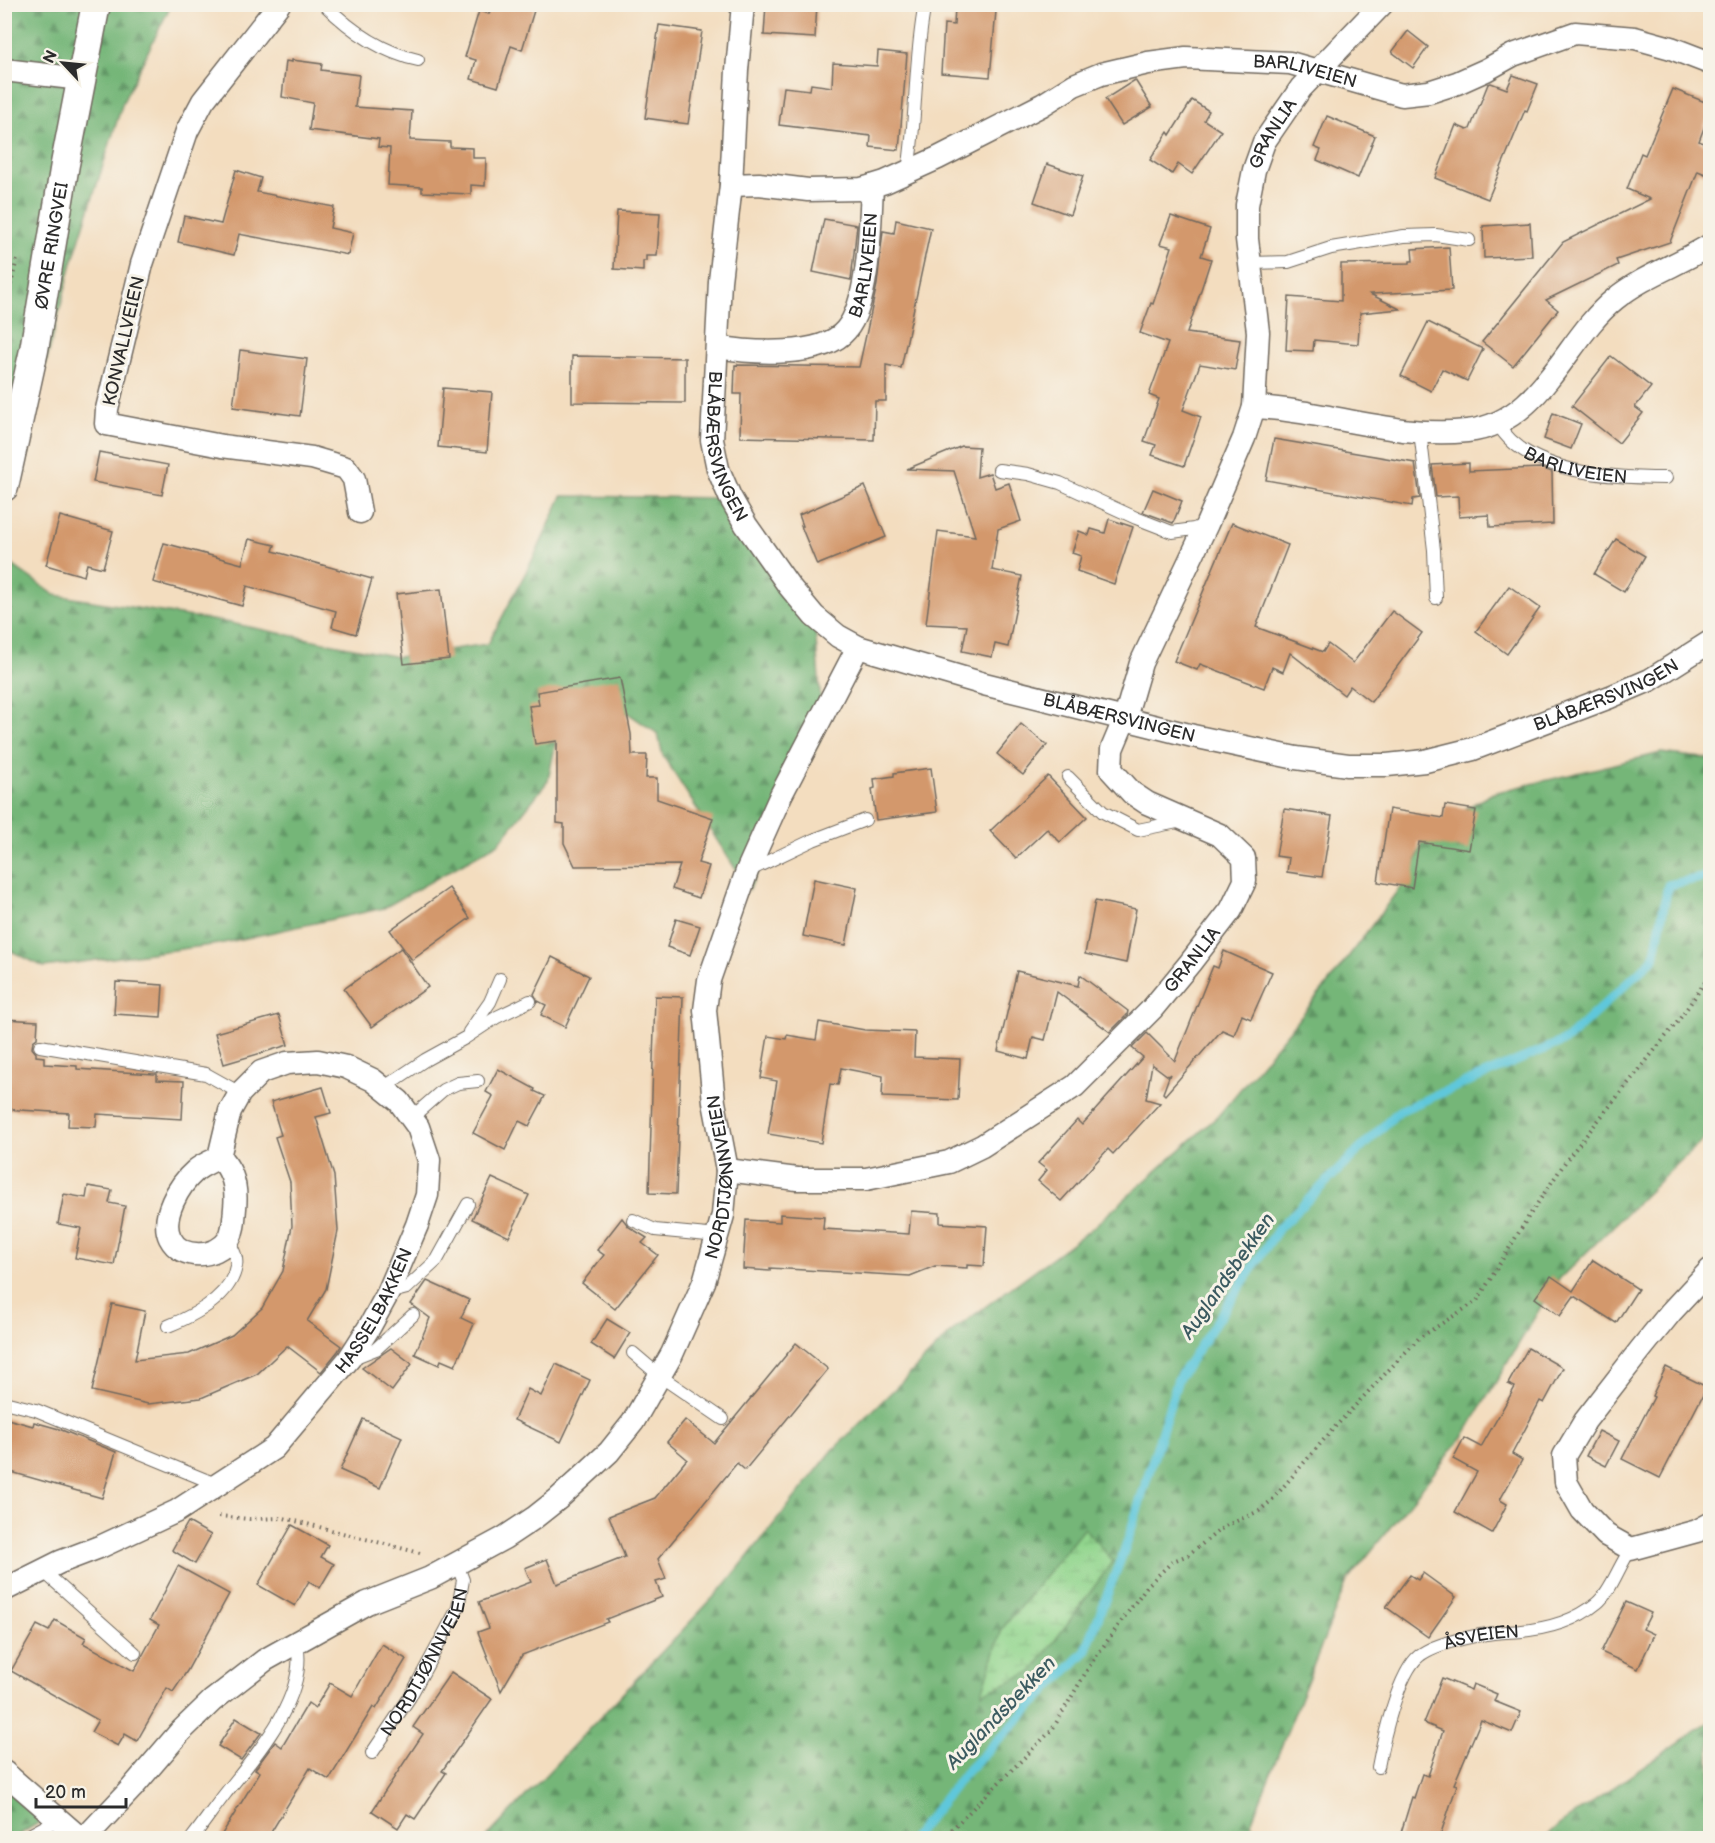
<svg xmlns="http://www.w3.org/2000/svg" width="1715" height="1843" font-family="'Balsamiq Sans',sans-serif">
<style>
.forest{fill:url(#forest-firs);stroke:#507052;stroke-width:1.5;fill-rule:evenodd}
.wetland{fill:url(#wetland-marsh);stroke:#5e805c;stroke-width:1.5}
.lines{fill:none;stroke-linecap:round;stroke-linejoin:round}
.stream{stroke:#5fc7db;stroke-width:9}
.building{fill:#d3986c}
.service-casing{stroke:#71695f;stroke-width:14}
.minor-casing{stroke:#71695f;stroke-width:25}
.tertiary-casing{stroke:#71695f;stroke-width:31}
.path{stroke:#71695f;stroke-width:4;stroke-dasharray:1.5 4.5;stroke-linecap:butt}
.service{stroke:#fff;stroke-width:12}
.minor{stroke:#fff;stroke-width:22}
.tertiary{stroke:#fff;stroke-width:28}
.labels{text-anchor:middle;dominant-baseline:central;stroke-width:6;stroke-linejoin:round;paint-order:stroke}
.street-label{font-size:18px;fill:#2b2b2b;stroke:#f7f3e8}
.water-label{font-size:20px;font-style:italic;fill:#3b5a60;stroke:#f7f3e8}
</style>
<defs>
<pattern id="forest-firs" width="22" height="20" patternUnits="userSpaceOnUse" patternTransform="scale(1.5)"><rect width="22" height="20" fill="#74b678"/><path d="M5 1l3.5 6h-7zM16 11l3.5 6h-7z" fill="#5f9463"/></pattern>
<pattern id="wetland-marsh" width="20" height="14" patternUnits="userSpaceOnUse" patternTransform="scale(1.5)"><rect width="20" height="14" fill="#91d58d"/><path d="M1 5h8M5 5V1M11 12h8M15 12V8" fill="none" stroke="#7db77a"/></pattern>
</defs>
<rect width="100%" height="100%" fill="#f7f3e8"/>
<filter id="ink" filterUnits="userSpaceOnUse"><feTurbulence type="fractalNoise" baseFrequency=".0167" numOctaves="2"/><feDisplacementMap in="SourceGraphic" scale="12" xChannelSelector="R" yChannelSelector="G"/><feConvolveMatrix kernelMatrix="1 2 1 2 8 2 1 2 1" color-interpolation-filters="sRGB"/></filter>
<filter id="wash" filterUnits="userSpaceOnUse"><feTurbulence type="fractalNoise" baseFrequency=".008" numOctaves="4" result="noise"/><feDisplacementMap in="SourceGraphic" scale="24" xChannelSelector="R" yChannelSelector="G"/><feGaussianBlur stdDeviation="1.35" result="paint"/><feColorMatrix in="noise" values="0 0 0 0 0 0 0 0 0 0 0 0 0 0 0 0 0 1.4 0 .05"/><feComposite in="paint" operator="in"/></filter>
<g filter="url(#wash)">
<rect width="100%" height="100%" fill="#f3ddbf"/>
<!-- forest -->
<g class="forest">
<path d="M5 5H171L123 102 71 266 29 429 5 508Z"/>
<path d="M562 496 725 498 814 614 823 732 749 890 663 756 658 734 613 703 556 741 548 781 499 843 384 908 219 944 44 967 5 948V560L55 595 230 623 398 657 488 644 538 549Z"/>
<path d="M1661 753 1710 759V1134L1675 1166 1555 1283 1465 1434 1347 1581 1251 1823 1260 1838H486L726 1584 833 1450 955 1329 1091 1229 1218 1116 1331 980 1413 870 1426 831 1493 793ZM1084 1529 1113 1562 983 1693 1002 1629Z"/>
<path d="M1710 1721V1838H1545L1559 1825Z"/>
<path d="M4 1774 40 1822 14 1838H5Z"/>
</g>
<!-- wetland -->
<path class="wetland" d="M1084 1528 1113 1561 1032 1672 982 1693 1002 1629Z"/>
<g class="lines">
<!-- stream -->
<path class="stream" d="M913 1838 964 1774 1085 1652 1127 1543 1178 1379 1279 1228 1399 1111 1566 1040 1654 958 1668 885 1710 876"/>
</g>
<g id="blocks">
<!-- building -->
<g class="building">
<path d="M492 4H536L522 50 511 46 498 87 471 79 476 60 465 57 479 11 489 14Z"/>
<path d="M766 4H817L815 38 764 35Z"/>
<path d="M955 7 996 11 990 77 941 73 944 24 954 25Z"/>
<path d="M659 25 702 31 688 124 645 118Z"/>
<path d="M1408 31 1428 47 1413 68 1392 52Z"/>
<path d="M878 51 907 54 899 150 870 147 871 136 779 125 784 87 810 90 811 84 832 87 833 63 877 66Z"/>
<path d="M292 60 322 64 321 70 359 75 355 107 412 111 410 140 450 142V147L473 148V158H486L485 186 471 185V194L422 192V187L388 185 390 148 378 147 379 139 309 130 313 103 282 97 286 61 292 62Z"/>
<path d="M1513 75 1538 84 1527 111 1525 110 1488 199 1435 178 1456 125 1467 130 1470 129 1488 84 1491 83 1507 89Z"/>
<path d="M1135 80 1152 107 1122 125 1105 99Z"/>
<path d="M1673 89 1710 104V112L1699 141 1710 146V176L1698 171 1670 242 1616 260 1618 265 1546 300 1558 310 1513 366 1482 342 1563 242 1650 199 1627 189 1641 153 1645 155Z"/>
<path d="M1192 100 1209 111 1204 120 1221 131 1192 174 1178 164 1172 174 1150 160 1168 132 1170 135Z"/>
<path d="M1327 116 1375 136 1358 178 1317 160 1321 150 1314 147Z"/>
<path d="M1047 164 1083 176 1070 215 1034 202Z"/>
<path d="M236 170 261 178 257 192 334 207 330 228 353 233 348 255 239 234 234 255 178 242 184 216 221 224Z"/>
<path d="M617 211 660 213 657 256H646V261H643V271L614 269Z"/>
<path d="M1171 216 1210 229 1201 256 1211 259 1187 333 1240 340 1235 370 1200 364 1183 410 1201 417 1184 466 1152 455 1156 445 1144 441 1159 399 1149 395 1168 343 1140 333 1151 303 1153 304 1172 247 1160 244Z"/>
<path d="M824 219 857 225 851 280 813 272Z"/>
<path d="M896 220 931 228 901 368 886 365V401H875L874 440 740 437 741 394H734L735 365 859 367 877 285 883 231 894 233Z"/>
<path d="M1530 223 1532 256 1484 258 1483 226Z"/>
<path d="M1449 247 1452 290 1370 294 1400 309 1360 313 1358 344 1314 340 1313 351 1286 350 1289 297 1341 301V264L1410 263V261H1413L1412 249Z"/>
<path d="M1428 322 1483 349 1467 381 1442 369 1431 391 1401 376Z"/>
<path d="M240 350 307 359 300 416 233 407Z"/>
<path d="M572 356 685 358V403L572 402Z"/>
<path d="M1611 356 1651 387 1635 407 1643 413 1619 443 1572 406Z"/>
<path d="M443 388 492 392 487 452 438 447Z"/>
<path d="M1553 413 1581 424 1571 449 1544 439Z"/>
<path d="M1274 439 1415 463 1420 498 1413 499 1412 506 1266 480Z"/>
<path d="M962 446 979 447 977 477 990 473 995 488 1009 483 1021 521 998 529 992 570 1022 576 1008 647 995 644 992 657 962 651 967 626 926 624 938 531 975 536 954 471 907 469Z"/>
<path d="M99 452 168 465 162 495 93 482Z"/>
<path d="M1469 463V471L1541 468 1552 472 1553 524 1490 527 1489 515 1459 517 1458 496 1436 497 1432 465Z"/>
<path d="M865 486 886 537 817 565 801 526H803L799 515Z"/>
<path d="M1153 489 1182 501 1173 523 1143 512Z"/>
<path d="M60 516 113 531 103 568 87 564 84 576 46 565Z"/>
<path d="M1109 519 1133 527 1114 584 1077 571 1081 556 1072 553 1079 531 1089 535 1091 529 1105 533Z"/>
<path d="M1232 523 1288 545 1256 627 1323 652 1328 644 1353 663 1392 611 1422 633 1371 702 1350 686 1344 695 1290 653 1283 672 1272 667 1264 688 1200 664 1197 670 1174 661Z"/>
<path d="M249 539 275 545 273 551 372 579 356 634 332 627 336 611 247 586 242 606 153 582 164 543 242 564Z"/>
<path d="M1616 539 1645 556 1624 592 1594 574Z"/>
<path d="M1509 586 1540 608 1507 654 1476 631Z"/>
<path d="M441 589 449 659 404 664 396 594Z"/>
<path d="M620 678 631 734 632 755H647L646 778H657V799L713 818 698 863 709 866 699 898 672 889 680 865 575 866 564 843V824L557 823V741L535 744 529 706 539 705 537 692Z"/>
<path d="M1021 724 1047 745 1023 775 997 754Z"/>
<path d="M931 768 937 812 876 820 872 789 875 788 874 779 894 776V773Z"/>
<path d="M1048 776 1087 817 1060 842 1047 829 1016 858 990 831Z"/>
<path d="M1445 805 1476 810 1469 850 1419 842 1412 888 1378 882 1389 809 1443 818Z"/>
<path d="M1284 809 1332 816 1322 877 1287 872 1289 858 1276 856Z"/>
<path d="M814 879 857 888 846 945 803 936Z"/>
<path d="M449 888 470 918 412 960 390 930Z"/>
<path d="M1095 901 1136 909 1126 963 1085 954Z"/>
<path d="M676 919 700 926 690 955 667 947Z"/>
<path d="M401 948 428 987 372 1027 344 989Z"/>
<path d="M1224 951 1272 972 1251 1019 1242 1015 1234 1035 1222 1030 1165 1095 1163 1093 1170 1074 1168 1076 1152 1064 1146 1099 1160 1103 1113 1154 1108 1149 1061 1201 1038 1181 1047 1170 1038 1163 1077 1120 1082 1125 1143 1057 1132 1048 1147 1033 1175 1061 1213 966 1218 968Z"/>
<path d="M552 957 589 976 565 1027 541 1015 546 1005 538 1001 534 994Z"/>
<path d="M1017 971 1078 986 1080 975 1128 1011 1127 1015 1110 1032 1057 992 1045 1040 1033 1037 1028 1059 998 1051Z"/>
<path d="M116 982 163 985 161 1017 114 1014Z"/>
<path d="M655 996 683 997 676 1194 649 1193Z"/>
<path d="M279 1015 288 1045 224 1064 215 1033Z"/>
<path d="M4 1019 38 1021 37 1038 33 1041 32 1048 36 1053V1056L44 1057V1064L77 1066V1069L154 1074H157V1080L184 1081 182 1119 97 1114 96 1127 68 1126 69 1113 4 1109Z"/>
<path d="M819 1022 865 1030 915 1032 914 1057 960 1059 958 1100 882 1097 883 1076 841 1068 838 1085 830 1084 821 1143 768 1134 777 1081 761 1078 768 1036 786 1039 787 1035 816 1040Z"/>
<path d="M498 1069 535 1089 534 1091 545 1096 529 1126 519 1121 505 1150 473 1133 493 1096 486 1092Z"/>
<path d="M323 1087 331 1113 316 1117 334 1176 338 1231 326 1289 307 1321 341 1346 338 1351 321 1372 287 1346 257 1374 201 1398 148 1404 92 1391 112 1304 145 1311 135 1360 189 1354 232 1335 262 1308 283 1271 292 1226 290 1182 275 1137 281 1135 271 1102Z"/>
<path d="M492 1178 529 1195 509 1237 472 1219Z"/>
<path d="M88 1186 112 1190 109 1203 125 1206 114 1265 75 1258 81 1228 58 1224 64 1194 86 1198Z"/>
<path d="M911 1211 940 1213V1223L987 1226 984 1266 967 1265V1268L935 1266 910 1276 770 1268V1271L743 1269 746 1220 780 1222V1214L824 1217 823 1229 909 1234Z"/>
<path d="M622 1218 629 1227 647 1238 642 1243 658 1255 615 1309 582 1283 604 1255 597 1250Z"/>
<path d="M1593 1260 1638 1289 1616 1323 1574 1296 1560 1316 1535 1298 1551 1276 1573 1291Z"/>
<path d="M427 1281 469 1300 461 1318 474 1324 455 1366 441 1360 439 1365 415 1354 430 1318 411 1304Z"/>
<path d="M607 1319 630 1333 614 1359 591 1344Z"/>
<path d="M796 1343 828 1369 745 1470 737 1463 658 1559 666 1579 656 1582 662 1597 606 1619 608 1622 522 1655 501 1691 478 1632 489 1628 479 1602 531 1582 525 1568 547 1559 557 1584 625 1557 609 1516 655 1498 687 1459 667 1442 685 1420 714 1443Z"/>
<path d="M391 1348 412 1364 392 1391 362 1368Z"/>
<path d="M1528 1348 1563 1368 1544 1403 1540 1401 1512 1454 1522 1460 1500 1500 1507 1504 1492 1533 1455 1512 1477 1472 1453 1459 1464 1438 1481 1447 1515 1387 1508 1384Z"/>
<path d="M556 1364 590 1380 561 1442 514 1420 528 1389 541 1396Z"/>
<path d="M1666 1367 1707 1387 1660 1478 1622 1459 1654 1397 1652 1396Z"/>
<path d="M4 1418 33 1426 34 1422 59 1429 116 1452 102 1498 4 1470Z"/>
<path d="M363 1419 402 1437 380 1488 340 1470Z"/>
<path d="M1599 1431 1619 1441 1606 1466 1586 1456Z"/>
<path d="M188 1522 211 1535 195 1564 172 1550Z"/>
<path d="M292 1525 328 1545 321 1557 334 1564 320 1588 309 1581 295 1606 258 1585Z"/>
<path d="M178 1566 229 1594 187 1671 173 1692 167 1688 137 1741 125 1734 118 1746 91 1732 98 1720 11 1671 37 1625 49 1631 55 1620 86 1638 83 1643 134 1671 159 1625 150 1620Z"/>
<path d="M1423 1573 1456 1597 1428 1637 1386 1607 1410 1575 1418 1580Z"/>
<path d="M1626 1602 1651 1613 1643 1629 1654 1634 1638 1669 1601 1652Z"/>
<path d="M382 1644 406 1659 376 1709 373 1707 329 1780 310 1768 267 1839H219L260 1772 255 1769 275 1742 282 1747 308 1703 315 1708 330 1683 352 1696Z"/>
<path d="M451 1672 492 1699 442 1771 446 1773 415 1819 407 1814 398 1828 372 1811 423 1734 413 1727Z"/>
<path d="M1442 1678 1471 1690 1473 1684 1497 1694 1494 1701 1521 1712 1512 1733 1481 1720 1454 1784 1457 1785 1439 1839H1399L1412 1797 1414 1798 1422 1774 1428 1776 1443 1731 1424 1723Z"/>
<path d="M236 1718 261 1733 241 1760 218 1746Z"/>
</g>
</g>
</g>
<g filter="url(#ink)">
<use href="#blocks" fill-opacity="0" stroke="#71695f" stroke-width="1.5"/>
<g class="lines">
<defs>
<g id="service">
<path d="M324 4C351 31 381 52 418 60"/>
<path d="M908 171C917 116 914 59 925 4"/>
<path d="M1251 263 1288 262 1331 248 1404 236 1436 235 1469 240"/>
<path id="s1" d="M1498 424C1526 474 1615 478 1666 478"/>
<path d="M1420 431 1434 550 1436 598"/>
<path d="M999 470 1028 474 1060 483 1136 518 1172 532 1194 529 1205 525"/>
<path d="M1068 777 1103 812 1138 830 1182 821"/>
<path d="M748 871 813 840 865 820"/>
<path d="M469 1032 490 1002 500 979"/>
<path d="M40 1046 206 1074 240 1093"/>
<path d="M383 1088 425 1060 465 1038 497 1017 530 1001"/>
<path d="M411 1118 443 1090 458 1083 478 1081"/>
<path d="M633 1220 655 1230 718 1236"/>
<path d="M388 1293 407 1288 437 1260 468 1204"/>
<path d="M168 1326C193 1316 231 1297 236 1266 238 1257 232 1248 228 1240"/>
<path d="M633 1353 660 1376 723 1419"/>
<path d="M353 1358 376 1349 413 1315"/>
<path d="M4 1402 36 1410 218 1485"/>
<path d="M42 1570 135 1653"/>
<path id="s2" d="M372 1753 410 1697 458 1608 463 1580 457 1564"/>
<path id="s3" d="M1378 1767C1383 1740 1398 1673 1419 1656 1436 1642 1484 1633 1506 1632 1537 1631 1572 1624 1597 1603 1611 1592 1619 1565 1631 1549"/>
<path d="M24 1838 59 1819"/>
<path d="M192 1838C203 1824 214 1808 225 1794 256 1755 308 1697 297 1644"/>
</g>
<g id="minor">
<path d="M279 4 203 101 187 131 142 264 107 409 106 424 222 446 312 458 346 468 354 479 360 512"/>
<path id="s4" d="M743 4 737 70 731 185 720 281 712 440 718 469 730 497 746 525 789 586 814 616 838 636 858 647 984 684 1193 736 1296 758 1348 765H1387L1425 761 1473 749 1610 697 1650 680 1710 642"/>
<path d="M4 70 81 79"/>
<path id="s5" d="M731 185 759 184 808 190 861 189 872 186 885 182 938 158 1042 105 1074 85 1101 74 1148 63 1186 58 1290 63 1402 95 1429 92 1457 83 1486 70 1513 55 1575 33 1635 38 1671 48 1710 63"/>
<path id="s6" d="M718 347C751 353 823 358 846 330 870 302 870 223 872 186"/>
<path d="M1254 407C1325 410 1395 439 1467 431 1541 424 1565 339 1615 299 1643 276 1680 264 1710 245"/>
<path id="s7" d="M727 1170 797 1179H866L949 1162 982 1146 1075 1086 1152 1009 1190 963 1231 910 1245 881 1244 858 1220 835 1147 803 1132 793 1111 770 1112 749 1125 718 1141 663 1207 524 1244 438 1254 407 1258 332 1247 239V205L1254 170 1264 142 1301 88 1382 4"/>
<path d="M1710 1270 1671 1312 1641 1349 1585 1421 1564 1456 1566 1482 1582 1510 1606 1535 1631 1549 1697 1531 1710 1524"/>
<path id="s8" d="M4 1590 60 1562 102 1546 177 1511 274 1448 349 1359 370 1326 388 1293 417 1225 427 1195 429 1160 418 1127 399 1101 373 1080 346 1067 318 1061 287 1063 261 1072 240 1093 230 1111 219 1157C211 1162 202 1165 195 1171 179 1185 160 1217 170 1238 181 1260 216 1259 229 1239 234 1230 234 1219 235 1208 237 1189 234 1171 219 1157"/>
<path d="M4 1772 80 1838"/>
<path id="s9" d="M85 1838 132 1788 180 1732 212 1701 265 1660 367 1603 430 1578 504 1538 534 1518 558 1499 609 1452 633 1422 672 1354 704 1282 723 1215 727 1170 714 1102 705 1010 709 980 747 871 781 795 858 647"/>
</g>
<g id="tertiary">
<path id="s10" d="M4 487 34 350 65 164 96 4"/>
</g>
</defs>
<!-- service casing -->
<use href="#service" class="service-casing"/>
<!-- minor casing -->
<use href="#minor" class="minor-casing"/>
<!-- tertiary casing -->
<use href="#tertiary" class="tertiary-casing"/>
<!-- path -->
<g class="path">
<path d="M4 314 17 259"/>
<path d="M219 1516 249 1519 284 1518 420 1553"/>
<path d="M943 1838 1052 1730 1092 1662 1147 1586 1173 1561 1188 1555 1225 1526 1259 1511 1272 1500 1333 1429 1419 1338 1477 1301 1527 1219 1568 1158 1679 1020 1710 975"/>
</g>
<!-- service -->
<use href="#service" class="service"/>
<!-- minor -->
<use href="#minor" class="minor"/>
<!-- tertiary -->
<use href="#tertiary" class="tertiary"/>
</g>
</g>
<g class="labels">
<!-- street labels -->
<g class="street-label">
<text stroke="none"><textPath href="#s5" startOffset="604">BARLIVEIEN</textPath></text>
<text stroke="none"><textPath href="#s7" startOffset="1496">GRANLIA</textPath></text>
<text stroke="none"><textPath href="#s10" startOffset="246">ØVRE RINGVEI</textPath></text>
<text stroke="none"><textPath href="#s6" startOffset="202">BARLIVEIEN</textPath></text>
<text transform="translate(124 341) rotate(-77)">KONVALLVEIEN</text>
<text stroke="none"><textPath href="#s4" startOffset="446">BLÅBÆRSVINGEN</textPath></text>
<text stroke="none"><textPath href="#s1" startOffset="92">BARLIVEIEN</textPath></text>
<text stroke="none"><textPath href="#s4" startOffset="1472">BLÅBÆRSVINGEN</textPath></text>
<text stroke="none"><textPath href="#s4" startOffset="968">BLÅBÆRSVINGEN</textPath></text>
<text stroke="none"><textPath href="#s7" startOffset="544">GRANLIA</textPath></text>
<text stroke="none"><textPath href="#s9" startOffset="962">NORDTJØNNVEIEN</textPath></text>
<text stroke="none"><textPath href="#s8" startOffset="477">HASSELBAKKEN</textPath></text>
<text stroke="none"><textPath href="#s3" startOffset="186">ÅSVEIEN</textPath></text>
<text stroke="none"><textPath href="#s2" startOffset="106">NORDTJØNNVEIEN</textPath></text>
</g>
<!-- water labels -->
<g class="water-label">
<text transform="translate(1228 1276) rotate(-55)">Auglandsbekken</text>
<text transform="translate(1001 1713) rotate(-46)">Auglandsbekken</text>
</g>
</g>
<!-- margin -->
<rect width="1715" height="1843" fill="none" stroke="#f7f3e8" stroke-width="24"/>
<!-- north arrow -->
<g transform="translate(63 63) rotate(296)" stroke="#f7f3e8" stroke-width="4.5" paint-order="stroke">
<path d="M0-4.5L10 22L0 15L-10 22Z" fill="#2b2b2b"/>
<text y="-9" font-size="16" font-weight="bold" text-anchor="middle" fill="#2b2b2b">N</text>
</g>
<!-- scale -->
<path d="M36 1798v9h90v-9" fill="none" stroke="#2b2b2b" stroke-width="3"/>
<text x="45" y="1798" font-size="18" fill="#2b2b2b" stroke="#f7f3e8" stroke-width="4.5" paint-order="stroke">20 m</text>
</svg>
